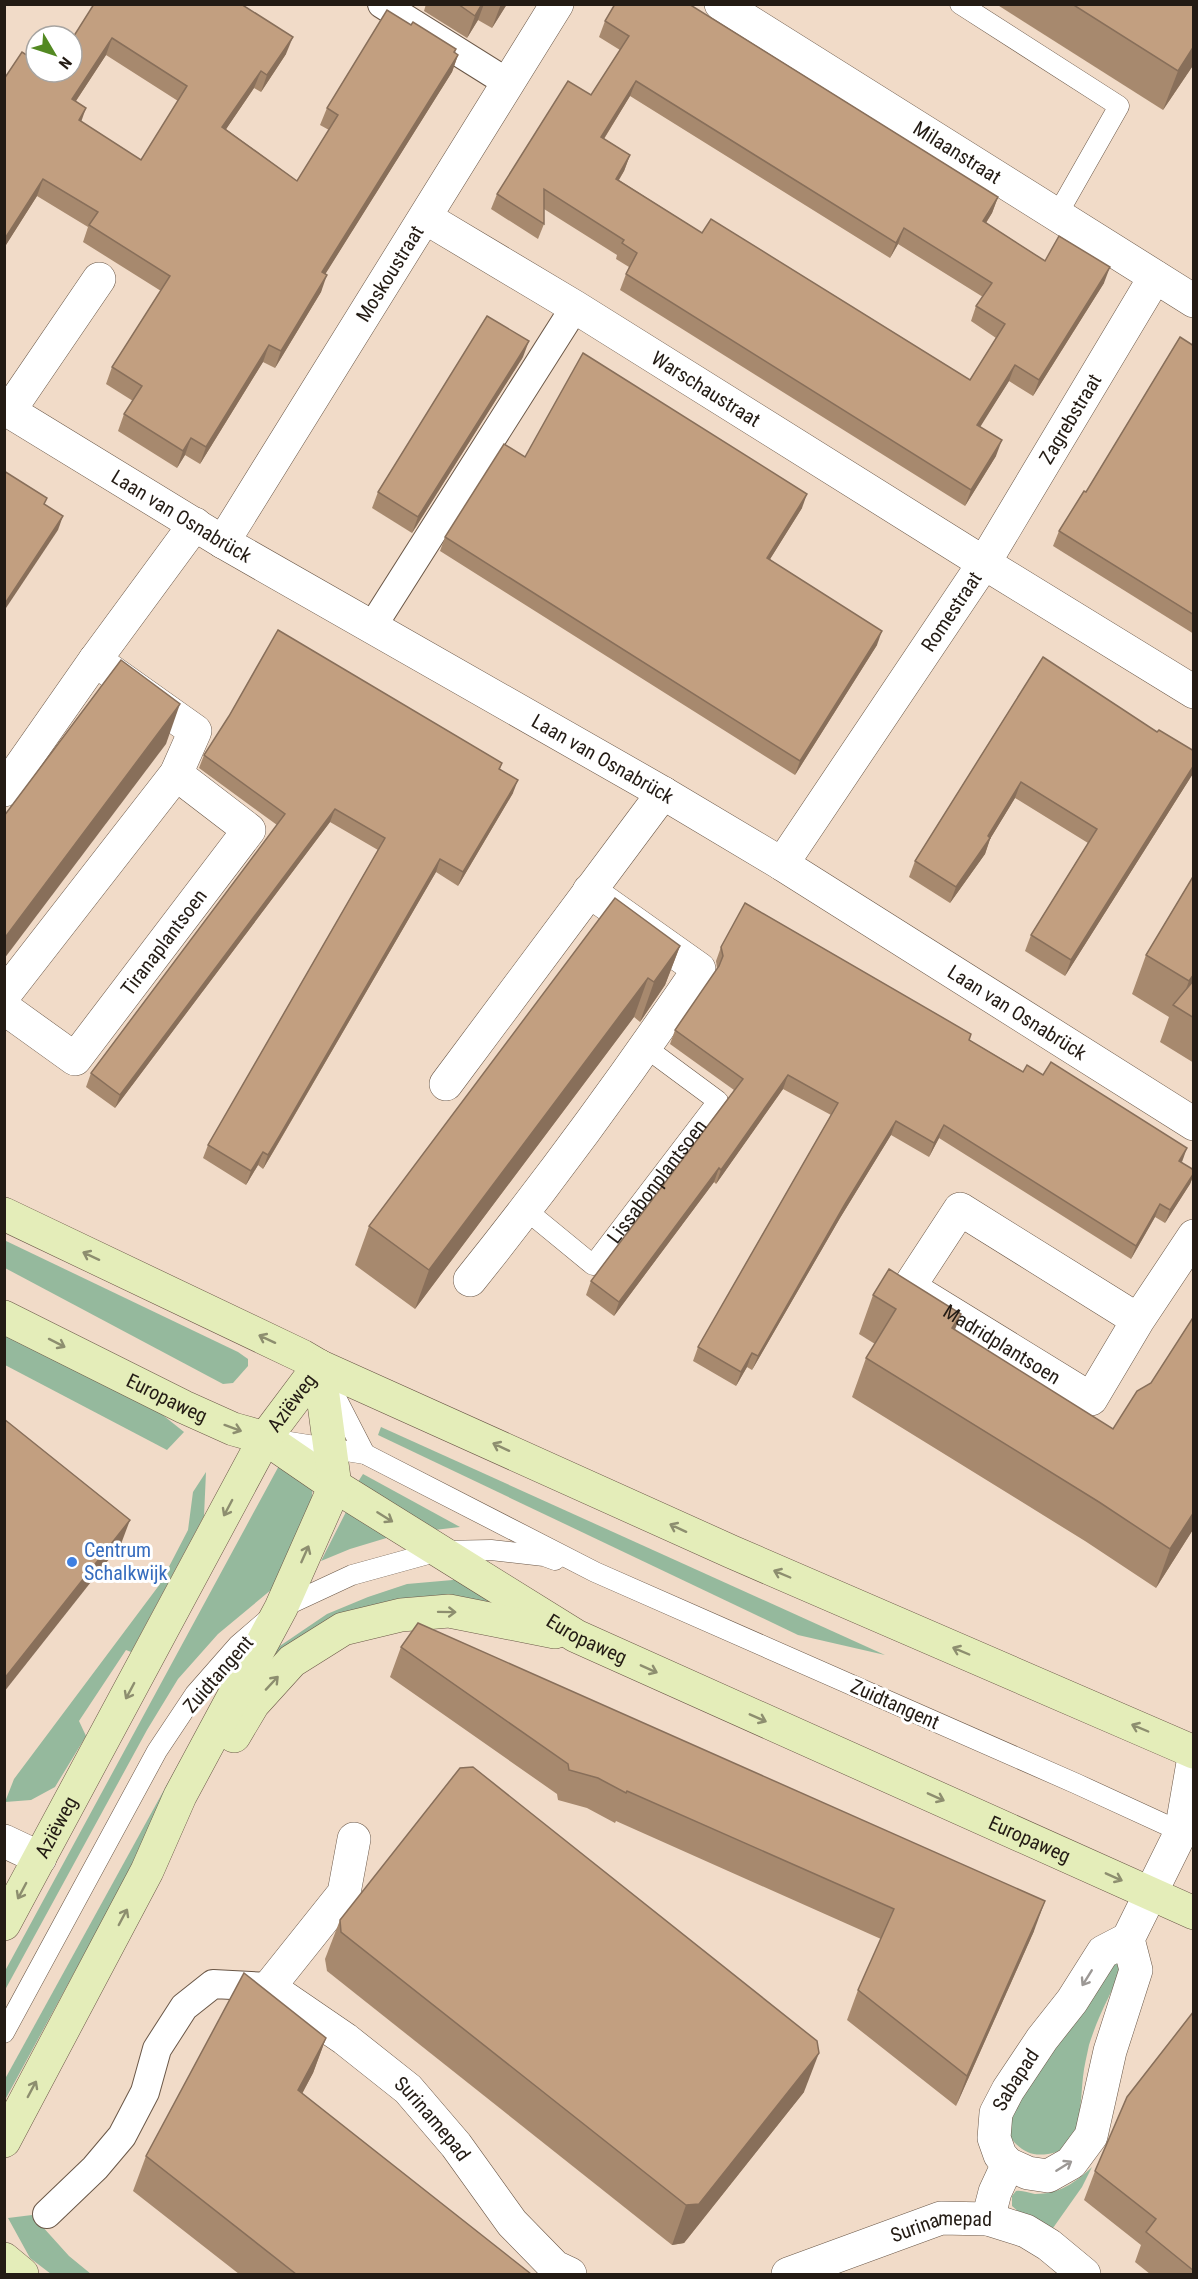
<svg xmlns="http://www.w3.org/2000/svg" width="1198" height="2279" font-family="'Roboto Condensed',sans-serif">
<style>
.green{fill:#95b99d}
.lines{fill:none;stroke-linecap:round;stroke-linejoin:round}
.service-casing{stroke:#6a5747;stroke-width:21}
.pedestrian-casing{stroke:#6a5747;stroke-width:30}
.minor-casing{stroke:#6a5747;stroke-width:34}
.secondary-casing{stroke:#6a5747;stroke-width:34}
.service{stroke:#fff;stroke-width:20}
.pedestrian{stroke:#fff;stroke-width:28}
.minor{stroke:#fff;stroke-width:33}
.secondary{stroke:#e4edb9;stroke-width:33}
.wall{fill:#a7896e;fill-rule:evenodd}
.shaded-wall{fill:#886f5a}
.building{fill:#c29f80;stroke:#886f5a;stroke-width:1.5;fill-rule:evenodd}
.oneway{stroke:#8d8e6f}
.oneway2{stroke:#9c9895}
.shop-dot{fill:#3f7fe0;stroke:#fff;stroke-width:2}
.labels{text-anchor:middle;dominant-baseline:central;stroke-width:6;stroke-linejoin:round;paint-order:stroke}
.street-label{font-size:20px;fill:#231b14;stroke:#fff}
.shop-label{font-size:20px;fill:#366cbe;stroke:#fff;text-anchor:start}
</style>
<rect width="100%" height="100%" fill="#f1dbc8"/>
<!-- green -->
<g class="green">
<path d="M4 1240 238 1352 248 1359V1366L233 1383 223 1384 5 1268Z"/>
<path d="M4 1332 159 1412 184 1432 167 1450 5 1365Z"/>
<path d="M381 1427 885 1655 798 1635 378 1435Z"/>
<path d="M281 1462 313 1481 311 1514 283 1580 218 1634 178 1679 147 1730 5 1990V1971Z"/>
<path d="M206 1472 204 1516 131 1652 126 1650 79 1721 86 1736 55 1787 31 1800 5 1802 14 1779 160 1584 188 1530 193 1492Z"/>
<path d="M363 1474 460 1527 426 1531 356 1485Z"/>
<path d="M348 1508 393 1536 350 1549 321 1561Z"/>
<path d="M464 1579 512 1607 456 1601 266 1668 268 1654 327 1614 368 1597 407 1584Z"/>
<path d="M181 1759 188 1763 5 2100V2079Z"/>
<path d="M1117 1956 1127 1961C1113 1988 1098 2016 1089 2045 1087 2055 1084 2066 1083 2077 1080 2102 1083 2150 1048 2154 1034 2156 1025 2153 1015 2143 1006 2134 1008 2119 1009 2108Z"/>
<path d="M1092 2167 1082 2187 1053 2228 1019 2212 1012 2206V2196L1016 2191C1023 2190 1028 2193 1035 2194 1059 2194 1075 2183 1092 2167Z"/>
<path d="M32 2215 69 2256 91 2274H51L30 2258 8 2218Z"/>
</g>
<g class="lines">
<defs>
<g id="service">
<path d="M960 4 1119 106 1057 215"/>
<path id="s1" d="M526 1210 593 1265 718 1101 645 1047"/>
<path d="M329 1384 365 1454"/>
<path d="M277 1440 365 1454 595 1572 1077 1784 1188 1835"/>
<path d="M4 2033 157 1751 195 1694 238 1645 281 1608 352 1575 439 1551 491 1550 544 1556 555 1560"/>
</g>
<g id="pedestrian">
<path d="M382 4 508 83"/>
<path d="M372 627 575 307"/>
<path d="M47 2214 95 2168 122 2136 145 2092 157 2049 184 2007 213 1984 269 1987"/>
</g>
<g id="minor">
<path id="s2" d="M721 4 1194 301"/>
<path id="s3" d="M426 218 575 307 984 563 1155 277"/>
<path id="s4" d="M4 408 223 542 663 793 782 864 1194 1124"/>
<path d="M9 411 99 279"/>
<path id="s5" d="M223 542 557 4"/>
<path d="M4 790 95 660 195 524"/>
<path id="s6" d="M782 864 984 563 1194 692"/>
<path d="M4 995 176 774 195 731 95 660"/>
<path id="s7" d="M4 1008 75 1059 249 830 176 774"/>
<path d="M446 1084 663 793"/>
<path d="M470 1280C551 1179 627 1075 699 969L589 891"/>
<path id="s8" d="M1138 1320 960 1209 909 1287 1091 1399 1138 1320 1194 1236"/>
<path d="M1181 1832 1194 1757"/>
<path id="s9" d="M354 1839 344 1893 269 1987 345 2039 408 2089 456 2145 512 2223 555 2267 570 2274"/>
<path d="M4 1841 40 1858"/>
<path id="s10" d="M1128 1939 1136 1970 1110 2051 1091 2136 1071 2163 1048 2176 1028 2173 1008 2164 1000 2155 994 2138 996 2113 1008 2090 1042 2039 1072 2001 1103 1952 1128 1939 1181 1832 1194 1816"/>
<path d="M988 2219 995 2192 1008 2164"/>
<path id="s11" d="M788 2274 941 2218 988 2219 1026 2231 1049 2245 1084 2274"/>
</g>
<g id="secondary">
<path d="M4 1214 302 1356 319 1366 732 1552 1194 1752"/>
<path id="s12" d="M4 1317 184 1407 233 1429 265 1438 335 1486 576 1636 1194 1913"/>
<path d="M234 1736 253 1704 292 1661 343 1629 401 1615 449 1611 555 1632"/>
<path id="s13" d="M4 1924 265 1438 319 1366"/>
<path d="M4 2141 147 1871 180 1796 281 1608 335 1486 319 1366"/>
<path d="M4 2259 22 2274"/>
</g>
</defs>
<!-- service casing -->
<use href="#service" class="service-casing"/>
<!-- pedestrian casing -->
<use href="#pedestrian" class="pedestrian-casing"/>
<!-- minor casing -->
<use href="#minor" class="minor-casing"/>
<!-- secondary casing -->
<use href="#secondary" class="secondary-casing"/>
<!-- service -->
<use href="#service" class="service"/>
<!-- pedestrian -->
<use href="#pedestrian" class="pedestrian"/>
<!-- minor -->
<use href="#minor" class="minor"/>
<!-- secondary -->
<use href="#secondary" class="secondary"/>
</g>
<!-- wall -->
<g class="wall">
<path d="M94 4 286 54 261 92 254 88 226 129 297 181 329 130 320 125 327 108 411 25 456 49 455 53 458 55 452 72 325 274 321 292 275 368 263 362 200 464 185 455 177 468 118 431 124 414 133 401 106 384 112 367 161 291 83 242 88 227 37 196 4 248V79L36 72H72ZM106 55 178 101 141 160 81 122 76 101Z"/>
<path d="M426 4H507L492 28 478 20 467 38 424 11Z"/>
<path d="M996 4H1194V64L1163 110Z"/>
<path d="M605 21 998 197 992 213 986 223 1045 261 1104 283 1033 396 1009 381 980 426 996 456 965 506 620 290 626 274 629 267 616 259 617 255 544 209V224L538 239 491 209 497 194 591 95 620 50 599 37ZM630 96 890 258 898 244 983 297 976 306 971 321 996 338 970 380 702 233 619 180 624 171 630 155 604 139Z"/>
<path d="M1194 346V634L1053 546 1059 531 1086 492Z"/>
<path d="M523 357 412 533 372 508 378 492Z"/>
<path d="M525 457 802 508 770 559 877 645 795 775 440 551 445 537Z"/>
<path d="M1043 657 1157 732 1194 751V772L1065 976 1025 951 1031 935 1088 843 1015 798 990 839 985 854 950 903 909 877 915 861Z"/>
<path d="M204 755 502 763 500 769 513 793 458 886 436 872 275 1149 263 1169 258 1165 246 1185 203 1158 208 1145 378 850 330 822 115 1108 86 1087 91 1073 277 825 199 768Z"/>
<path d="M1194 875V1063L1160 1042 1169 1017 1132 994 1146 955Z"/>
<path d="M680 946 665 985 640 1022 634 1017 415 1309 355 1265 369 1226Z"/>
<path d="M721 947 971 1034 969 1040 1194 1170V1175L1190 1184 1165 1223 1155 1217 1131 1259 939 1138 929 1157 891 1135 840 1218 752 1370 747 1367 736 1386 693 1361 698 1347 831 1115 783 1089 716 1184 714 1182 614 1316 586 1295 591 1281 734 1090 670 1044 675 1030 717 969 716 961Z"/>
<path d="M873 1295 955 1330 1113 1429 1151 1383 1194 1316V1528L1156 1588 1085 1541 852 1397 866 1358 875 1344 859 1334Z"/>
<path d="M401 1647 1034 1931 956 2106 847 2020 858 1990 881 1939 616 1821 615 1823 587 1808 558 1800 557 1794 390 1677Z"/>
<path d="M340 1920 804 2092 684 2243 672 2245 327 1971 325 1959Z"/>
<path d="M1194 2011V2274H1150L1135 2262 1141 2245 1084 2200 1095 2171Z"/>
<path d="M326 2038 313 2073 302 2094 531 2274H239L133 2191 146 2156Z"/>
</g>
<!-- shaded-wall -->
<g class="shaded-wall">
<path d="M482 4H484L478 20 467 38 475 16Z"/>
<path d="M501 4H507L492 28Z"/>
<path d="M293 37 286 54 261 92 267 75Z"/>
<path d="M112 38 106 55 66 116 72 99Z"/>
<path d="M1194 46V64L1163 110 1178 71Z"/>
<path d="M458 55 452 72 316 289 322 272Z"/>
<path d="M261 71 254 88 216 144 222 127Z"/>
<path d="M636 81 630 96 595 153 601 137Z"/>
<path d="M86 108 80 125 79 120Z"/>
<path d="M630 155 624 171 610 194 616 179Z"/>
<path d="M43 179 37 196 4 248V240Z"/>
<path d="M998 197 992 213 977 237 983 221Z"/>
<path d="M904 228 898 244 890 258 896 243Z"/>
<path d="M1110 267 1104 283 1033 396 1039 380Z"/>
<path d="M327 275 321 292 275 368 281 351Z"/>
<path d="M529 341 523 357 412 533 418 517Z"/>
<path d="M269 345 263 362 200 464 206 447Z"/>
<path d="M1015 365 1009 381 972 440 977 425Z"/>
<path d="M191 438 185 455 177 468 183 451Z"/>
<path d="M1002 440 996 456 965 506 971 490Z"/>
<path d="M807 494 802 508 762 572 767 558Z"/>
<path d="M63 516 58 530 4 611V605Z"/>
<path d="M882 631 877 645 795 775 800 761Z"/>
<path d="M180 704 166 744 4 959V939Z"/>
<path d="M1194 765V772L1065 976 1071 960Z"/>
<path d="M518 780 513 793 458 886 463 872Z"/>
<path d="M1021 782 1015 798 990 839 985 854 950 903 956 887Z"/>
<path d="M335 809 330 822 115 1108 120 1095Z"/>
<path d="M440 859 436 872 263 1169 268 1155Z"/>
<path d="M680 946 665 985 640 1022 654 982Z"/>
<path d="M1194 974V991L1179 1008 1189 981Z"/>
<path d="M648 978 634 1017 415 1309 429 1270Z"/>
<path d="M788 1075 783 1089 716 1184 721 1170Z"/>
<path d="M896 1121 891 1135 840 1218 752 1370 758 1356 845 1204Z"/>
<path d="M944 1125 939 1138 929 1157 934 1143Z"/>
<path d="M1187 1148 1182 1162 1179 1161Z"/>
<path d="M263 1152 258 1165 246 1185 251 1171Z"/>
<path d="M719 1168 714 1182 614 1316 619 1302Z"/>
<path d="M1194 1173 1190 1184 1165 1223 1170 1210Z"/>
<path d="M1160 1204 1155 1217 1131 1259 1136 1246Z"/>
<path d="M961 1314 946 1353 952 1328Z"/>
<path d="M752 1353 747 1367 736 1386 741 1372Z"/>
<path d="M1194 1512V1528L1156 1588 1170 1549Z"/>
<path d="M130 1520 121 1544 4 1692V1679Z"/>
<path d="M1045 1901 1034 1931 956 2106 967 2076Z"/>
<path d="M326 2038 313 2073 285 2125 298 2090Z"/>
<path d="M819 2053 804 2092 684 2243 672 2245 686 2205Z"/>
</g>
<!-- building -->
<g class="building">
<path d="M94 4H241L293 37 267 75 261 71 222 127 297 181 338 115 327 108 387 10 411 25 413 22 456 49 454 52 458 55 322 272 327 275 281 351 269 345 206 447 191 438 183 451 124 414 142 386 112 367 170 276 89 225 98 212 43 179 4 240V79L22 52 36 61V72H72V39ZM112 38 187 86 141 160 79 120 86 108 72 99Z"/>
<path d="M458 4H482L475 16Z"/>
<path d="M615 4H689L998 197 983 221 1045 261 1059 236 1110 267 1039 380 1015 365 977 425 1002 440 971 490 626 274 637 253 622 243 624 240 544 189V224L497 194 568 81 591 95 629 36 605 21ZM636 81 896 243 904 228 992 283 976 306 1005 324 970 380 711 219 702 233 616 179 630 155 601 137Z"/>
<path d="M1072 4H1194V46L1178 71Z"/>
<path d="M487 316 529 341 418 517 378 492Z"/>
<path d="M1180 337 1194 346V615L1059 531 1084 491 1086 492Z"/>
<path d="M583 353 807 494 767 558 882 631 800 761 445 537 504 444 525 457Z"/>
<path d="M4 471 47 498 44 504 63 516 4 605Z"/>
<path d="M278 630 502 763 499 769 518 780 463 872 440 859 280 1135 268 1155 263 1152 251 1171 208 1145 385 838 335 809 120 1095 91 1073 285 814 204 755 229 716Z"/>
<path d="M1043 657 1157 732 1159 730 1194 751V765L1071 960 1031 935 1097 829 1021 782 988 836 990 838 956 887 915 861Z"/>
<path d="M121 660 180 704 4 939V816Z"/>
<path d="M1194 875V974L1189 981 1146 955Z"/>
<path d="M615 898 680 946 654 982 648 978 429 1270 369 1226Z"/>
<path d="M745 903 971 1034 969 1040 1023 1072 1027 1065 1043 1075 1051 1062 1187 1148 1179 1161 1194 1170V1173L1170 1210 1160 1204 1136 1246 944 1125 934 1143 896 1121 845 1204 758 1356 752 1353 741 1372 698 1347 838 1103 788 1075 721 1170 719 1168 619 1302 591 1281 743 1079 675 1030 719 966 723 956 721 947Z"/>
<path d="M1194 980V1018L1173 1005Z"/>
<path d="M889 1269 961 1314 952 1328 1113 1429 1137 1391 1151 1383 1194 1316V1512L1170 1549 1099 1502 866 1358 896 1309 873 1295Z"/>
<path d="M4 1419 130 1520 4 1679Z"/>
<path d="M418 1623 1045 1901 967 2076 858 1990 894 1909 627 1791 626 1793 598 1778 569 1770 568 1764 401 1647Z"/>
<path d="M473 1767 817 2041 819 2053 699 2204 686 2205 341 1932 340 1920 460 1768Z"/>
<path d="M244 1973 326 2038 298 2090 531 2274H296L146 2156Z"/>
<path d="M1194 2011V2271L1146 2232 1156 2219 1095 2171 1127 2097Z"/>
</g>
<!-- one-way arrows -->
<defs><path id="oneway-shaft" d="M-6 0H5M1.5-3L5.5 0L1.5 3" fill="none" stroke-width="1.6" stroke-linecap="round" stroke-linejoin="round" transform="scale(1.5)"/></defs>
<g class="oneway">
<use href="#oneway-shaft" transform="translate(91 1256) rotate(-155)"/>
<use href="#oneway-shaft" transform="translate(267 1339) rotate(-155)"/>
<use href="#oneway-shaft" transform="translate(57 1343) rotate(27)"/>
<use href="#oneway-shaft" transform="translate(233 1428) rotate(20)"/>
<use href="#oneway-shaft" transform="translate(501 1447) rotate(-155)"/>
<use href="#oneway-shaft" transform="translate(228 1508) rotate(118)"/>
<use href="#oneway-shaft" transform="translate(385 1517) rotate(32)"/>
<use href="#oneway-shaft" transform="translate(678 1528) rotate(-155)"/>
<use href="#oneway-shaft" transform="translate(305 1554) rotate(-66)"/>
<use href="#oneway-shaft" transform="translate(782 1574) rotate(-157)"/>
<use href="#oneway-shaft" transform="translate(447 1612) rotate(1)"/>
<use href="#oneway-shaft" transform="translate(961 1651) rotate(-157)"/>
<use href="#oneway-shaft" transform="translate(649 1669) rotate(24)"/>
<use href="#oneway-shaft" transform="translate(272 1683) rotate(-47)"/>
<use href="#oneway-shaft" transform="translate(130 1691) rotate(118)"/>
<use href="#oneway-shaft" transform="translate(758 1718) rotate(24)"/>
<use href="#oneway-shaft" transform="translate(1140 1728) rotate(-157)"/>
<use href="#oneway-shaft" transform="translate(936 1797) rotate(24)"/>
<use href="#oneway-shaft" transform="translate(1114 1877) rotate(24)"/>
<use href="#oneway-shaft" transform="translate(22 1891) rotate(118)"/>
<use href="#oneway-shaft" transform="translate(123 1917) rotate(-62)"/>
<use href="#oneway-shaft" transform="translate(32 2089) rotate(-62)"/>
</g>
<g class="oneway2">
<use href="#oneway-shaft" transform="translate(1087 1978) rotate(122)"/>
<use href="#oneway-shaft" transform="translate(1064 2166) rotate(-32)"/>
</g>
<!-- markers -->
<circle class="shop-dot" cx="72" cy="1562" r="6"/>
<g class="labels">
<!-- street labels -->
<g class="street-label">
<text stroke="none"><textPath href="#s2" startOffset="279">Milaanstraat</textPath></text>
<text stroke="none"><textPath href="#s5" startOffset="316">Moskoustraat</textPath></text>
<text stroke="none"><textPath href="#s3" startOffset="328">Warschaustraat</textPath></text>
<text stroke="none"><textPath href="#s3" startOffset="824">Zagrebstraat</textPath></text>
<text stroke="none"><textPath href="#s4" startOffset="208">Laan van Osnabrück</textPath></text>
<text stroke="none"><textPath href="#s6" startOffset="304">Romestraat</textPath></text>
<text stroke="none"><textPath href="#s4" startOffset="694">Laan van Osnabrück</textPath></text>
<text stroke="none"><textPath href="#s7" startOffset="234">Tiranaplantsoen</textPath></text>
<text stroke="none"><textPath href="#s4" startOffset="1180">Laan van Osnabrück</textPath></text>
<text stroke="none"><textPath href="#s1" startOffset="192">Lissabonplantsoen</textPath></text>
<text stroke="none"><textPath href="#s8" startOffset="412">Madridplantsoen</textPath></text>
<text stroke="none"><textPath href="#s12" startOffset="182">Europaweg</textPath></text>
<text stroke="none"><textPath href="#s13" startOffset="596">Aziëweg</textPath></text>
<text stroke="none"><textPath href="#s12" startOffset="668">Europaweg</textPath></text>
<text transform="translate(218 1674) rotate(-49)">Zuidtangent</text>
<text transform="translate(895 1704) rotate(24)">Zuidtangent</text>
<text stroke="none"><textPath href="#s13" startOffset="110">Aziëweg</textPath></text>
<text stroke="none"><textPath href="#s12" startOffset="1154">Europaweg</textPath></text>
<text stroke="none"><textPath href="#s10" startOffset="400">Sabapad</textPath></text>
<text stroke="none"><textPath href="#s9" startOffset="386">Surinamepad</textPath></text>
<text stroke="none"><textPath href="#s11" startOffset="162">Surinamepad</textPath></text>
</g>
<!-- shop labels -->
<g class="shop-label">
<text x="84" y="1550">Centrum<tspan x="84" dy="23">Schalkwijk</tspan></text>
</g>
</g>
<!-- border -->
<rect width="1198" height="2279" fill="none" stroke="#231b14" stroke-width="12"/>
<!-- north arrow -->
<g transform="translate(54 54) rotate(129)"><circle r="28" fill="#ffffff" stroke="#a7a4a1" stroke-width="1.5"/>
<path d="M0-4.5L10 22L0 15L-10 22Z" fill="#538922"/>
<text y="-9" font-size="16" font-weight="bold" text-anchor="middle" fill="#231b14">N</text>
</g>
</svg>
